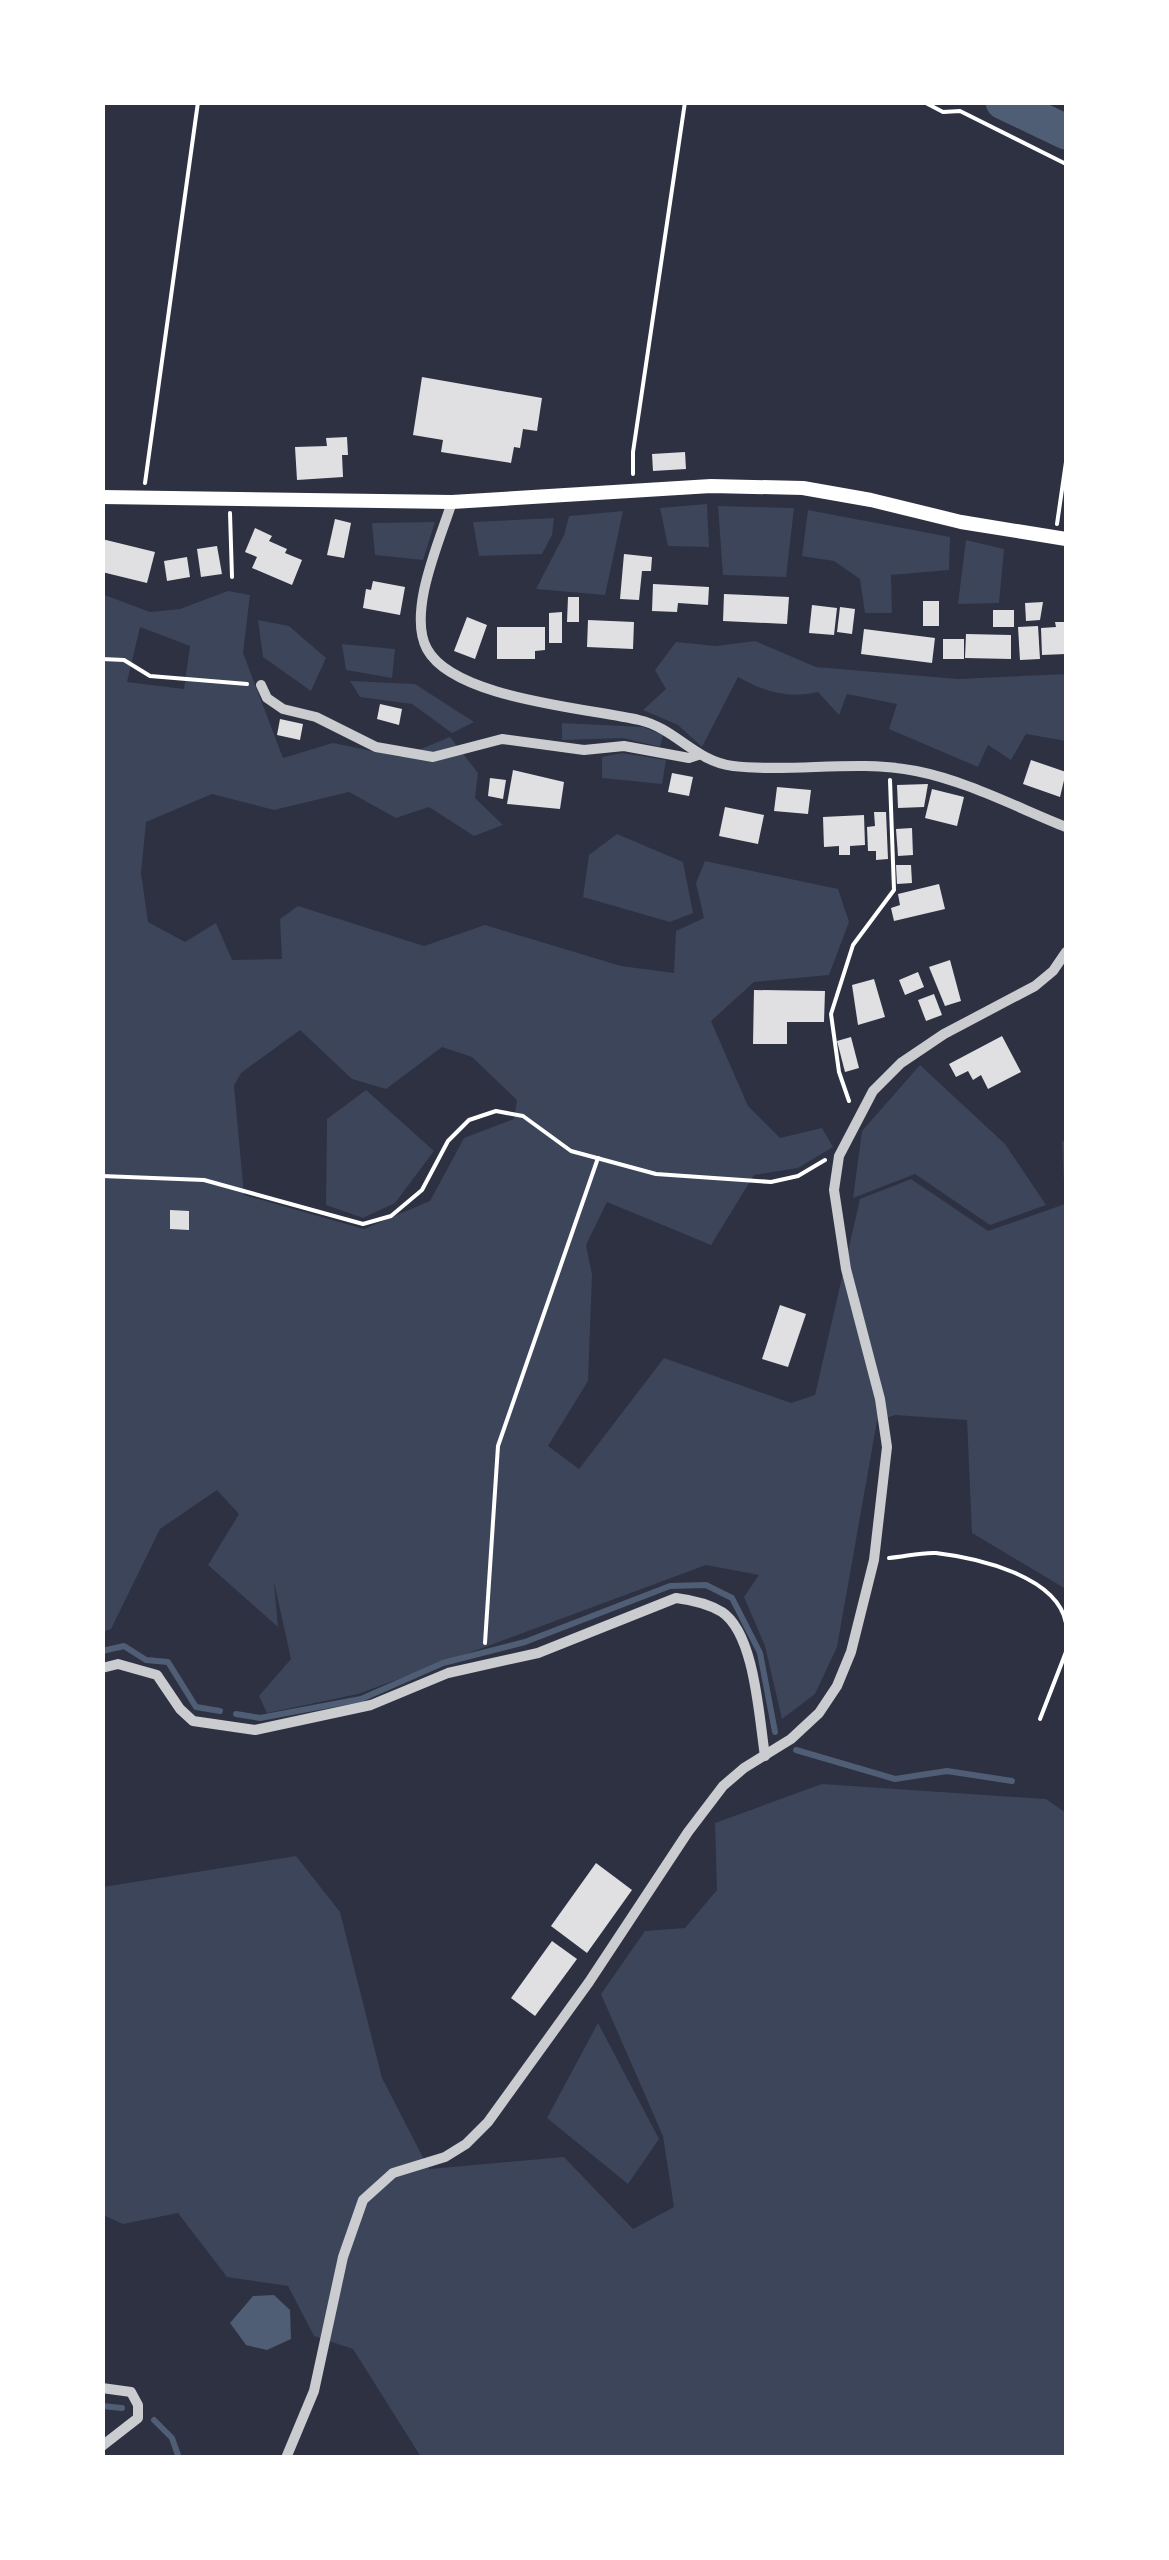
<svg xmlns="http://www.w3.org/2000/svg" width="1169" height="2560" font-family="Arial,sans-serif">
<style>
.green{fill:#3c4559;fill-rule:evenodd}
.water{fill:#4f5d75}
.lines{fill:none;stroke-linecap:round;stroke-linejoin:round}
.stream{stroke:#4f5d75;stroke-width:6}
.river{stroke:#4f5d75;stroke-width:35}
.building{fill:#e0e0e3}
.path{stroke:#fff;stroke-width:4}
.minor{stroke:#caccd0;stroke-width:10}
.secondary{stroke:#fff;stroke-width:14}
</style>
<rect width="100%" height="100%" fill="#2d3142"/>
<!-- green -->
<g class="green">
<path d="M707 504 709 547 668 546 660 508Z"/>
<path d="M718 506 794 508 786 577 723 575Z"/>
<path d="M808 510 950 537 949 570 891 575 892 613H865L860 579 834 561 802 556Z"/>
<path d="M623 511 605 595 536 589 564 535 569 516Z"/>
<path d="M554 518 552 535 542 554 479 556 473 522Z"/>
<path d="M435 522 423 560 375 555 372 523Z"/>
<path d="M966 540 1004 549 999 603 958 604Z"/>
<path d="M228 591 250 595 243 653 283 758 333 743 401 757 450 737 478 773 475 798 503 825 474 836 429 807 396 818 349 792 274 810 212 794 146 822 141 873 148 922 185 942 216 923 232 960 282 959 280 919 298 906 424 946 485 925 621 966 674 973 676 931 704 918 696 883 705 861 838 889 849 922 829 975 754 982 711 1021 748 1106 780 1138 822 1128 833 1147 798 1168 754 1175 711 1245 607 1202 586 1245 592 1275 588 1381 548 1446 579 1469 664 1358 791 1403 815 1395 860 1199 911 1179 988 1231 1065 1204 1062 1142 1066 1138V1589L972 1533 967 1420 895 1415 877 1421 837 1647 815 1694 782 1719 765 1646 744 1597 759 1575 706 1565 358 1694 267 1713 259 1696 291 1659 274 1582 278 1627 208 1565 239 1514 217 1490 160 1529 111 1629 103 1632 102 594 150 612 180 609ZM140 627 190 646 184 689 127 682ZM300 1030 352 1079 386 1089 442 1047 472 1057 517 1100 514 1119 464 1138 430 1201 364 1229 244 1195 234 1086 241 1073Z"/>
<path d="M258 620 289 626 326 658 311 691 263 657Z"/>
<path d="M755 641 816 667 958 679 1066 674V741L1026 734 1011 760 988 745 978 767 889 729 897 704 847 694 839 715 818 692C788 699 765 692 738 677L702 747 678 725 643 710 666 689 655 670 676 642 716 646Z"/>
<path d="M342 644 395 649 392 678 346 670Z"/>
<path d="M350 681 415 684 474 722 452 733 412 704 360 697Z"/>
<path d="M562 723 643 727 663 735 660 747 623 738 562 740Z"/>
<path d="M622 753 666 760 662 784 602 778V757Z"/>
<path d="M617 834 683 862 693 913 670 922 583 897 589 855Z"/>
<path d="M920 1065 1005 1144 1046 1205 990 1225 915 1174 853 1198 862 1131Z"/>
<path d="M366 1090 434 1151 395 1203 363 1218 326 1205 327 1119Z"/>
<path d="M822 1784 1046 1799 1066 1813V2457H421L353 2349 314 2336 288 2286 227 2277 178 2213 123 2224 103 2215V1887L296 1856 340 1912 382 2078 429 2169 564 2157 633 2229 674 2207 663 2136 601 1994 645 1931 685 1928 717 1890 715 1823Z"/>
<path d="M598 2023 659 2139 628 2184 547 2118Z"/>
</g>
<!-- water -->
<path class="water" d="M274 2295 290 2310 291 2339 267 2350 246 2345 230 2323 253 2296Z"/>
<g class="lines">
<!-- stream -->
<g class="stream">
<path d="M102 1651 124 1646 146 1660 168 1662 196 1707 220 1711"/>
<path d="M236 1714 260 1718 361 1699 443 1663 525 1642 670 1586 706 1585 732 1598 760 1653 775 1732"/>
<path d="M796 1750 895 1779 947 1771 1012 1781"/>
<path d="M102 2406 122 2408"/>
<path d="M154 2420 172 2438 179 2458"/>
</g>
<!-- river -->
<path class="river" d="M1003 102 1066 132"/>
</g>
<!-- building -->
<g class="building">
<path d="M422 377 542 398 537 431 523 429 520 448 514 447 511 463 441 452 443 440 413 435Z"/>
<path d="M347 437 348 455H342L343 477 297 480 295 447 327 446 326 438Z"/>
<path d="M685 452 686 469 653 471 652 454Z"/>
<path d="M335 519 351 523 344 558 327 555Z"/>
<path d="M255 528 272 536 269 541 287 549 285 553 302 560 292 585 252 568 257 557 245 552Z"/>
<path d="M102 539 155 552 147 583 102 572Z"/>
<path d="M217 546 222 574 201 577 197 549Z"/>
<path d="M624 554 652 557 651 571H642L639 600 620 599Z"/>
<path d="M187 557 190 577 167 581 164 561Z"/>
<path d="M373 581 405 587 400 615 363 608 366 589 371 590Z"/>
<path d="M653 584 709 587 708 605 678 603 677 612 652 611Z"/>
<path d="M724 594 789 597 787 624 723 621Z"/>
<path d="M568 597H579V622H567Z"/>
<rect x="923" y="601" width="16" height="25"/>
<path d="M1043 602 1040 620 1026 621 1025 603Z"/>
<path d="M812 605 837 608 834 635 809 633Z"/>
<path d="M840 607 855 609 852 634 837 632Z"/>
<rect x="993" y="610" width="21" height="17"/>
<path d="M562 612V643H549V613Z"/>
<path d="M467 617 487 625 475 659 454 651Z"/>
<path d="M588 620 634 622 633 649 587 647Z"/>
<path d="M1055 622H1066V654L1042 655 1041 628 1056 627Z"/>
<path d="M1038 626 1040 659 1020 660 1018 627Z"/>
<path d="M497 627H545V650L535 651V659H497Z"/>
<path d="M864 629 935 638 932 663 861 654Z"/>
<path d="M966 634 1011 635V659L965 658Z"/>
<rect x="943" y="639" width="21" height="20"/>
<path d="M380 704 402 709 399 725 377 719Z"/>
<path d="M280 719 303 724 300 740 277 735Z"/>
<path d="M1031 760 1066 772 1060 797 1023 784Z"/>
<path d="M513 770 564 782 560 809 507 804Z"/>
<path d="M672 773 693 777 689 796 668 792Z"/>
<path d="M490 778 506 780 503 799 488 796Z"/>
<path d="M928 784 924 807 898 808 897 785Z"/>
<path d="M777 787 811 790 808 814 774 811Z"/>
<path d="M932 789 964 797 957 826 925 818Z"/>
<path d="M725 807 764 815 758 844 719 836Z"/>
<path d="M874 812H886L888 859 876 860V851H868L867 827 875 826Z"/>
<path d="M864 815 865 845 850 846V855H839V846L824 847 823 817Z"/>
<path d="M912 828 913 855 898 856 896 829Z"/>
<path d="M896 865H911L912 883 897 884Z"/>
<path d="M939 884 945 909 894 921 891 908 900 905 898 894Z"/>
<path d="M950 960 961 1001 945 1006 929 967Z"/>
<path d="M918 972 924 987 905 995 899 980Z"/>
<path d="M874 979 885 1017 858 1025 852 985Z"/>
<path d="M754 990 825 991 824 1022H787V1044H753Z"/>
<path d="M934 994 942 1015 926 1021 918 1000Z"/>
<path d="M1002 1036 1021 1072 988 1089 981 1075 973 1080 968 1071 956 1077 949 1064Z"/>
<path d="M851 1037 859 1068 845 1072 837 1041Z"/>
<path d="M170 1210 189 1211V1230L170 1229Z"/>
<path d="M780 1305 806 1314 788 1367 762 1359Z"/>
<path d="M596 1863 632 1890 587 1953 551 1926Z"/>
<path d="M552 1941 577 1959 535 2016 511 1998Z"/>
</g>
<g class="lines">
<!-- path -->
<g class="path">
<path d="M924 102 943 112 960 111 1066 164"/>
<path d="M633 474V452L685 102"/>
<path d="M145 483 198 102"/>
<path d="M230 513 232 577"/>
<path d="M1057 524 1066 462"/>
<path d="M102 659 124 660 150 676 247 684"/>
<path d="M849 1101 839 1072 831 1014 853 945 894 890 890 780"/>
<path d="M102 1176 204 1180 363 1224 391 1216 422 1190 448 1141 469 1120 496 1111 523 1116 571 1151 656 1174 771 1182 798 1176 825 1160"/>
<path d="M889 1558C904 1557 921 1552 936 1553 978 1558 1057 1576 1066 1623"/>
<path d="M485 1643 498 1446 598 1158"/>
<path d="M1040 1719 1066 1652"/>
</g>
<!-- minor -->
<g class="minor">
<path d="M452 502C440 540 407 612 427 649 454 699 588 708 639 720 675 728 696 762 733 766 794 773 856 759 916 771 967 781 1018 808 1066 827"/>
<path d="M261 685 267 698 283 709 316 717 376 747 433 757 502 739 584 750 624 746 689 758 698 755"/>
<path d="M102 1668 118 1664 157 1675 180 1709 193 1721 255 1730 371 1705 448 1673 538 1653 676 1598C692 1600 707 1603 722 1612 755 1634 759 1718 765 1756"/>
<path d="M102 2388 131 2392 138 2405V2418L102 2446"/>
<path d="M286 2458 314 2391 343 2257 363 2200 393 2173 445 2157 466 2144 488 2122 589 1982 688 1832 723 1786 744 1768 791 1739 819 1713 837 1686 851 1652 874 1560 887 1447 880 1399 846 1269 834 1190 839 1156 873 1091 901 1063 944 1034 1035 986 1053 971 1066 952"/>
</g>
<!-- secondary -->
<path class="secondary" d="M102 497 452 502 711 486 803 488 871 500 961 522 1066 539"/>
</g>
<!-- border -->
<rect width="1169" height="2560" fill="none" stroke="#ffffff" stroke-width="210"/>
</svg>
